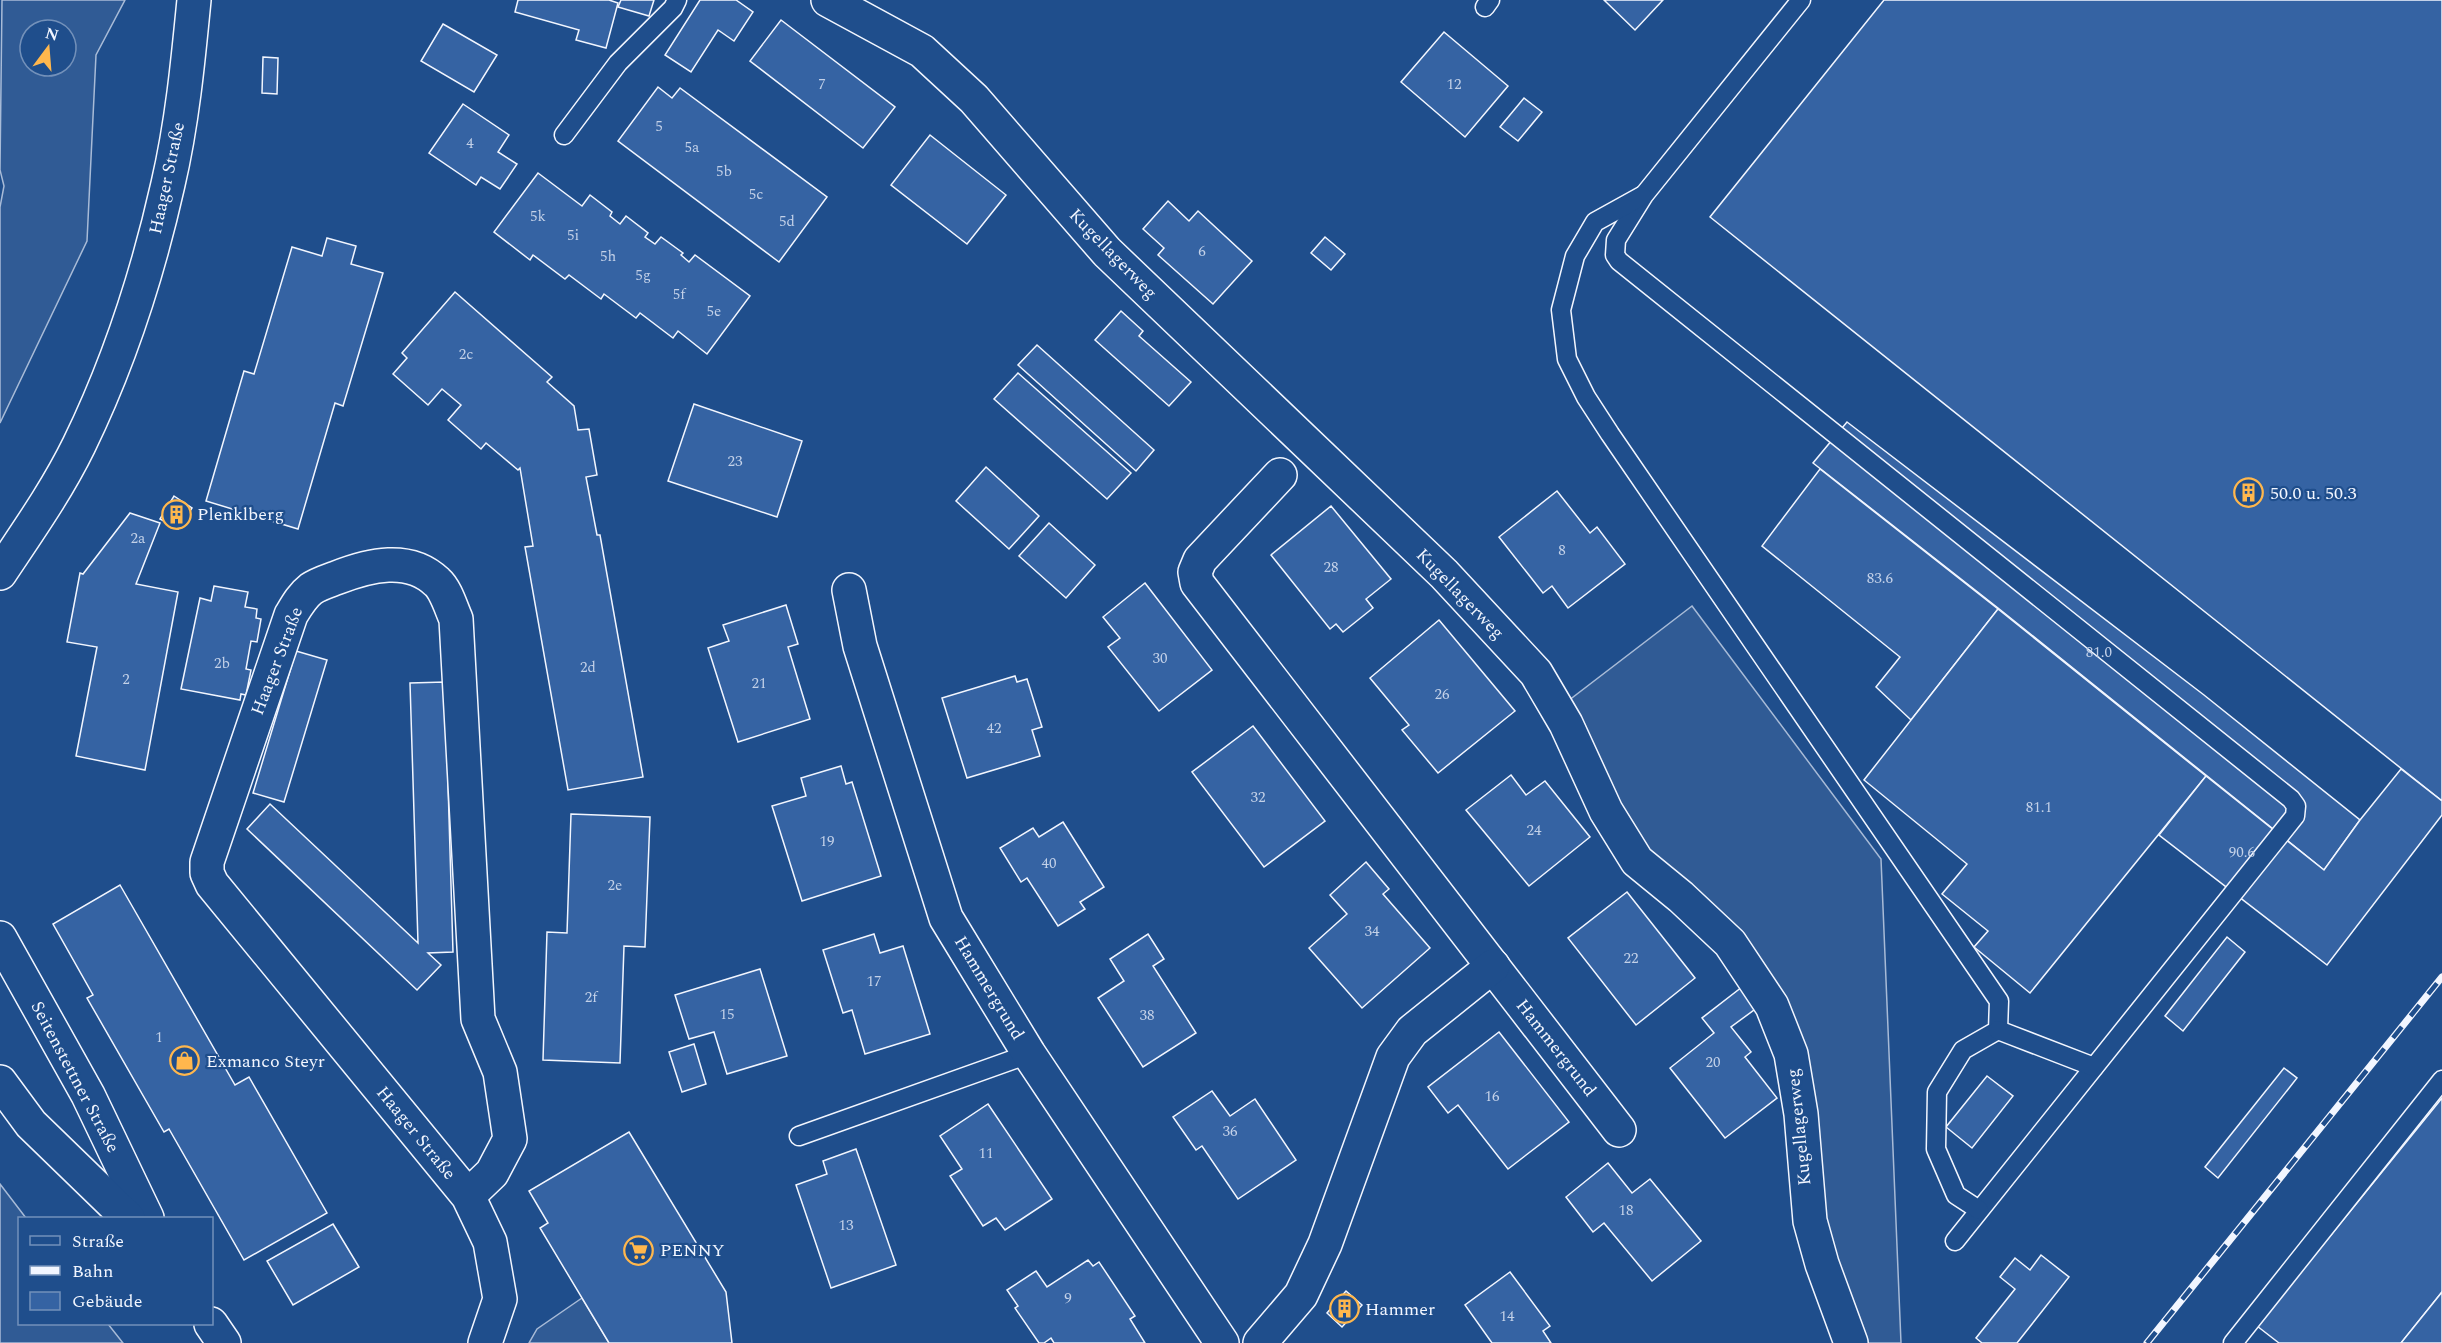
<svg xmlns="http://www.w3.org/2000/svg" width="2442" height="1343" font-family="Spectral,serif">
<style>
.built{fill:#305b95;stroke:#a8bbd7;stroke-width:1.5;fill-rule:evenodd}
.building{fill:#3563a3;stroke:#f2f6ff;stroke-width:1.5}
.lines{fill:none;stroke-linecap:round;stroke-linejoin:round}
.service-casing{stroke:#f2f6ff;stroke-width:21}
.minor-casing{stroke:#f2f6ff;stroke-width:36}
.secondary-casing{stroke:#f2f6ff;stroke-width:36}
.primary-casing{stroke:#f2f6ff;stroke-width:36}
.service{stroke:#1f4e8c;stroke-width:18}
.minor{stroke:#1f4e8c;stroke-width:33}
.secondary{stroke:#1f4e8c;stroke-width:33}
.primary{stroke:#1f4e8c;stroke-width:33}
.rail-casing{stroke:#f2f6ff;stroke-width:7}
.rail{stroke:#1f4e8c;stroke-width:4.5;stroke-dasharray:14;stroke-linecap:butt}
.labels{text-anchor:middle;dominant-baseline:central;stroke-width:4.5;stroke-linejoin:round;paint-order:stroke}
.number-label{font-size:15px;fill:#c3d1e8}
.street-label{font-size:18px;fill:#f2f6ff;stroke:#1f4e8c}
.poi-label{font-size:18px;fill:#f2f6ff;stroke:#1f4e8c;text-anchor:start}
</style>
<rect width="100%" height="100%" fill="#1f4e8c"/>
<!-- built -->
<g class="built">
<path d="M2 0H125L96 55 87 241 0 423V207L4 186 0 170ZM30 30H66V66H30Z"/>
<path d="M1692 606 1881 859 1901 1343H1868L1825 1234 1806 1060 1643 846 1596 764 1568 701Z"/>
<path d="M0 1184 26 1218H20V1324H108L123 1343H0Z"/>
<path d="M582 1298 609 1343H529L537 1329Z"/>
</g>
<!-- building -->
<g class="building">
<path d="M518 0H609L618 3 606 48 576 40 579 30 515 12Z"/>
<path d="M621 0H654L649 16 618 7Z"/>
<path d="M700 0H736L753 12 734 41 718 30 691 72 665 55Z"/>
<path d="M1604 0H1663L1635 30Z"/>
<path d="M1884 0H2442V801L1710 217Z"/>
<path d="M781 20 895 107 863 148 750 61Z"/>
<path d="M443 24 497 55 474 92 421 61Z"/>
<path d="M1444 32 1508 86 1465 137 1401 82Z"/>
<path d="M263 57 278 58 277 94 262 93Z"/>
<path d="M658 87 672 98 680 88 827 197 779 262 618 141Z"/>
<path d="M1524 98 1542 112 1518 141 1500 127Z"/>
<path d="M463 104 509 135 498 152 517 164 500 189 481 177 476 185 429 153Z"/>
<path d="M930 135 1006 195 967 244 891 185Z"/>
<path d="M538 173 582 206 590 195 612 212 610 216 620 224 626 216 648 233 645 237 655 244 661 237 683 253 681 255 689 262 695 255 750 296 707 354 678 331 673 338 640 313 636 318 604 294 601 299 569 275 565 279 533 255 530 260 494 232Z"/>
<path d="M1168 201 1189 221 1198 211 1252 261 1213 304 1158 255 1164 248 1143 229Z"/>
<path d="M1325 237 1345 254 1331 270 1311 253Z"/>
<path d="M327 238 356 246 351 264 383 273 343 406 335 403 298 529 206 501 244 371 254 374 292 247 322 256Z"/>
<path d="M455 292 552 377 547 382 574 406 578 430 589 429 597 475 586 477 597 535H600L643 777 568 790 525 547 533 546 520 468 518 470 486 443 481 449 448 420 461 405 442 389 428 405 393 374 407 358 402 353Z"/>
<path d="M1121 311 1143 331 1139 336 1191 382 1169 406 1095 340Z"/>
<path d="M1037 345 1154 450 1136 471 1018 365Z"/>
<path d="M1018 373 1131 473 1107 499 994 399Z"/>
<path d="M694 404 802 441 777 517 668 481Z"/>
<path d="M1847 422 2204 695 2360 820 2324 870 1998 608 1813 463Z"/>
<path d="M986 467 1039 516 1009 549 956 501Z"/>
<path d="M1820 469 1998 609 1911 720 1876 687 1900 657 1762 546Z"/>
<path d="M1557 491 1590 533 1597 527 1625 564 1568 608 1552 586 1543 593 1499 537Z"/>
<path d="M174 496 192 508 178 529 160 519Z"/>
<path d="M1331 506 1391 579 1366 599 1373 608 1343 632 1336 624 1330 629 1271 555Z"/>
<path d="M130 513 160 523 136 584 178 592 145 770 76 756 97 647 67 642 80 573 83 574Z"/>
<path d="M1049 523 1095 565 1066 598 1019 556Z"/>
<path d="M1145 583 1212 670 1159 711 1108 647 1120 638 1103 617Z"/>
<path d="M214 586 248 592 245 607 257 609 256 618 261 619 257 642 251 641 246 669 251 670 246 695 241 694 240 700 181 689 200 598 211 601Z"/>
<path d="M786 605 798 644 788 647 810 719 738 742 708 648 729 641 723 625Z"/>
<path d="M1998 609 2206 776 2030 993 1974 947 1988 931 1942 894 1967 864 1864 780Z"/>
<path d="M1439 620 1515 711 1438 773 1402 730 1409 725 1370 678Z"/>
<path d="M296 651 327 660 284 802 253 793Z"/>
<path d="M1015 676 1017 682 1027 679 1042 727 1032 730 1040 756 967 778 942 698Z"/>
<path d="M445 682 453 952 428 953 441 965 417 990 247 829 270 804 418 943 410 683Z"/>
<path d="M1253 726 1325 821 1264 867 1192 772Z"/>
<path d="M841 766 846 784 852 782 881 876 802 901 772 806 806 796 801 778Z"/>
<path d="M2401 769 2442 801V815L2327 965 2159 835 2206 776 2324 870 2360 820Z"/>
<path d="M1511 775 1526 795 1545 781 1590 837 1529 886 1466 810Z"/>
<path d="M571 814 650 817 645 947 624 946 620 1063 543 1060 547 932 567 933Z"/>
<path d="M1063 822 1104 887 1080 902 1085 909 1058 926 1027 878 1021 882 1000 848 1033 828 1039 837Z"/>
<path d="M1366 862 1389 889 1383 894 1430 948 1362 1008 1309 948 1347 914 1330 895Z"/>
<path d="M120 885 235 1085 249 1077 327 1213 244 1260 169 1129 164 1132 87 998 93 995 53 924Z"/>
<path d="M1627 892 1695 978 1636 1025 1568 938Z"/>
<path d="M874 934 880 953 903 946 930 1034 865 1054 852 1010 843 1013 823 950Z"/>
<path d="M1148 934 1164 959 1153 966 1196 1033 1143 1067 1098 998 1124 981 1110 959Z"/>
<path d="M2227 937 2245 952 2183 1031 2165 1016Z"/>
<path d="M760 969 787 1056 727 1074 714 1032 689 1039 675 995Z"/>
<path d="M1742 987 1758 1007 1731 1027 1751 1052 1745 1057 1777 1098 1725 1138 1670 1068 1714 1033 1702 1018Z"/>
<path d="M1499 1032 1569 1122 1508 1169 1458 1105 1448 1113 1428 1087Z"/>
<path d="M694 1044 706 1084 682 1092 669 1052Z"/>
<path d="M2284 1068 2297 1078 2218 1178 2205 1167Z"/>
<path d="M1987 1076 2013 1096 1972 1148 1946 1127Z"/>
<path d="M1212 1091 1230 1116 1255 1099 1296 1160 1238 1199 1202 1146 1196 1150 1173 1117Z"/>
<path d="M2442 1098V1292L2401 1343H2279L2257 1326Z"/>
<path d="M988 1104 1052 1199 1005 1230 996 1218 983 1226 950 1176 962 1169 940 1136Z"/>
<path d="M629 1132 726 1292 732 1343H609L540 1228 548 1223 529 1191Z"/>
<path d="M856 1149 896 1265 831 1288 796 1185 827 1174 823 1161Z"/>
<path d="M1608 1163 1632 1193 1650 1179 1701 1241 1652 1281 1604 1223 1593 1232 1566 1197Z"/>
<path d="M333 1224 359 1267 293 1305 267 1261Z"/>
<path d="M2041 1255 2069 1277 2017 1343H1982L1976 1338 2015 1289 2000 1277 2015 1258 2030 1270Z"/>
<path d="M1088 1260 1093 1266 1099 1262 1135 1316 1130 1319 1145 1343H1054L1051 1338 1044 1343H1039L1015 1308 1018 1306 1007 1290 1036 1271 1047 1287Z"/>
<path d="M1510 1272 1550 1326 1543 1331 1551 1343H1492L1465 1305Z"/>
<path d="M1346 1291 1362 1305 1342 1327 1327 1313Z"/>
<path d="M2442 1292V1343H2401Z"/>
</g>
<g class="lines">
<defs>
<g id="service">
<path d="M1801 0 1644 195 1616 240 1615 255 1619 261 2291 799 2296 806 2295 816 1955 1241"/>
<path d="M1485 7 1490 0"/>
<path d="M564 135 618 63 673 8 677 0"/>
<path d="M1642 196 1595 222 1575 256 1561 310 1567 359 1586 397 1610 434 1999 1001 1998 1030 1963 1050 1937 1092 1936 1149 1956 1195 1979 1210"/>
<path d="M1998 1030 2094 1067"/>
<path d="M799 1136 1029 1054"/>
<path d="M2233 1343 2442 1080"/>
</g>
<g id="minor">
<path d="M828 0 922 51 974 99 1107 252 1444 574 1536 673 1566 724 1606 811 1637 861 1681 897 1730 943 1772 1006 1791 1054 1801 1114 1810 1221 1822 1264 1851 1343"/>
<path d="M1280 475 1200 560 1195 572 1197 583 1619 1130"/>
<path d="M849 590 860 646 946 918 1029 1054 1222 1343"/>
<path d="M468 1196 492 1173 510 1139 500 1072 478 1019 456 619C451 608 446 590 437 582 409 555 369 565 336 578 328 581 318 584 311 589 302 596 297 605 291 615L207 862V873L212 884 468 1196 490 1242 500 1299 485 1343"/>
<path d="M1260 1343 1301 1295 1325 1244 1393 1057 1412 1031 1493 966"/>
</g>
<path id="secondary" d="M0 573C28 531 57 490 79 445 119 363 148 273 168 184 182 124 188 62 194 0"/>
<g id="primary">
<path d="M0 938 88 1095 147 1218"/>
<path d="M0 1082 31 1124 128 1218"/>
<path d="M211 1324 224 1343"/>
</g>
</defs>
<!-- service casing -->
<use href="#service" class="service-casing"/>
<!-- minor casing -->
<use href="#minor" class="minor-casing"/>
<!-- secondary casing -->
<use href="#secondary" class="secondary-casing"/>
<!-- primary casing -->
<use href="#primary" class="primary-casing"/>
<!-- service -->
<use href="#service" class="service"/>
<!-- minor -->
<use href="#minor" class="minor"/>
<!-- secondary -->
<use href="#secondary" class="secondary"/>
<!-- primary -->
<use href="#primary" class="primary"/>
<defs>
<path id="rail" d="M2147 1343 2442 977"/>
</defs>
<!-- rail casing -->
<use href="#rail" class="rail-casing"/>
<!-- rail -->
<use href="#rail" class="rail"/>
</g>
<!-- icons -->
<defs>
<symbol id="building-ring" viewBox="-11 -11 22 22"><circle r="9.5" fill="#1f4e8c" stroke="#ffb74d" stroke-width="1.5"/><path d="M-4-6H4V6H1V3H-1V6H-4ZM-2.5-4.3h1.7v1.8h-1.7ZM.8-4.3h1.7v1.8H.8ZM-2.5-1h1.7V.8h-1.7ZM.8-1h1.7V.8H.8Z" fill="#ffb74d"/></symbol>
<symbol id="shop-ring" viewBox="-11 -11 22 22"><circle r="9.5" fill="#1f4e8c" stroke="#ffb74d" stroke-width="1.5"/><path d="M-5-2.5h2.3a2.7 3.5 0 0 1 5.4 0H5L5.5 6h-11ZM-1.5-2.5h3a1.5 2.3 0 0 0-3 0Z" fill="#ffb74d"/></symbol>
<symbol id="supermarket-ring" viewBox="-11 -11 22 22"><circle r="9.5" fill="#1f4e8c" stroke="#ffb74d" stroke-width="1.5"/><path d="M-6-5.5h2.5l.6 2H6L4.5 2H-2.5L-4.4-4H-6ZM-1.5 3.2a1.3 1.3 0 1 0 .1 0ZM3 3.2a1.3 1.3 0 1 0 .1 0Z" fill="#ffb74d"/></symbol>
</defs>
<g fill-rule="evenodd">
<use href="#building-ring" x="2232" y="476" width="33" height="33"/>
<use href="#building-ring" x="160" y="498" width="33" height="33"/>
<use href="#shop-ring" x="168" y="1044" width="33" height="33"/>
<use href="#supermarket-ring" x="622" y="1234" width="33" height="33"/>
<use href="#building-ring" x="1328" y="1292" width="33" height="33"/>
</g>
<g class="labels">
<!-- number labels -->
<g class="number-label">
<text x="822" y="84">7</text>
<text x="1454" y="84">12</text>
<text x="659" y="126">5</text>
<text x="470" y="143">4</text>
<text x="692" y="147">5a</text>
<text x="724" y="171">5b</text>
<text x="756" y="194">5c</text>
<text x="538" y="216">5k</text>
<text x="787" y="221">5d</text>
<text x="573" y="235">5i</text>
<text x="1202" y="251">6</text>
<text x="608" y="256">5h</text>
<text x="643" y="275">5g</text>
<text x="679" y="294">5f</text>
<text x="714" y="311">5e</text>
<text x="466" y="354">2c</text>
<text x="735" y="461">23</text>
<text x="138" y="538">2a</text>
<text x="1562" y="550">8</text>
<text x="1331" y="567">28</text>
<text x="1880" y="578">83.6</text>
<text x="2099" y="652">81.0</text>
<text x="1160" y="658">30</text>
<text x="222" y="663">2b</text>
<text x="588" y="667">2d</text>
<text x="126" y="679">2</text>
<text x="759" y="683">21</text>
<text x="1442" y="694">26</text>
<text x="994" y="728">42</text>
<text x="1258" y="797">32</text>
<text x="2039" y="807">81.1</text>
<text x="1534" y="830">24</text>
<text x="827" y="841">19</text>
<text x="2242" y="852">90.6</text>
<text x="1049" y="863">40</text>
<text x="615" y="885">2e</text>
<text x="1372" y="931">34</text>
<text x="1631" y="958">22</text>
<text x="874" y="981">17</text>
<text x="591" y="997">2f</text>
<text x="727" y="1014">15</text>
<text x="1147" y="1015">38</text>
<text x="159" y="1037">1</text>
<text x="1713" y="1062">20</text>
<text x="1492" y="1096">16</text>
<text x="1230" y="1131">36</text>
<text x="986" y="1153">11</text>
<text x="1626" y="1210">18</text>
<text x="846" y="1225">13</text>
<text x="1068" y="1298">9</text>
<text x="1507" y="1316">14</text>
</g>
<!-- street labels -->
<g class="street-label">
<text transform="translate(167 178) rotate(-78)">Haager Straße</text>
<text transform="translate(1113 254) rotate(46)">Kugellagerweg</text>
<text transform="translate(1460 594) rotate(46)">Kugellagerweg</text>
<text transform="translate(277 661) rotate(-69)">Haager Straße</text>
<text transform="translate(989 988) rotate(59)">Hammergrund</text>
<text transform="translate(1556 1048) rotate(52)">Hammergrund</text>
<text transform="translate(75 1077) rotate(62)">Seitenstettner Straße</text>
<text transform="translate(1799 1127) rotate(-96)">Kugellagerweg</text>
<text transform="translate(416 1133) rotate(51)">Haager Straße</text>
</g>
<!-- poi labels -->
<g class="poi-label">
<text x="2270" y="493">50.0 u. 50.3</text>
<text x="197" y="514">Plenklberg</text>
<text x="206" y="1061">Exmanco Steyr</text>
<text x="660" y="1250">PENNY</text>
<text x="1365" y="1309">Hammer</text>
</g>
</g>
<!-- legend -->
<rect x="18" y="1217" width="195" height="108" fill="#1f4e8c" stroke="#7391ba" stroke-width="1.5"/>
<rect x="30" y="1236" width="30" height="9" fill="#1f4e8c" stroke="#7391ba" stroke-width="1.5"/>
<text x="72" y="1247" font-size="18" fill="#f2f6ff">Straße</text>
<rect x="30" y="1266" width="30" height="9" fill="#f2f6ff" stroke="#7391ba" stroke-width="1.5"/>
<text x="72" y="1277" font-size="18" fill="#f2f6ff">Bahn</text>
<rect x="30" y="1292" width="30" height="18" fill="#3563a3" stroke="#7391ba" stroke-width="1.5"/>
<text x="72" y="1307" font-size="18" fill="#f2f6ff">Gebäude</text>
<!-- north arrow -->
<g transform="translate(48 48) rotate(16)"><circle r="28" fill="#1f4e8c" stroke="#7391ba" stroke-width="1.5"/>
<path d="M0-4.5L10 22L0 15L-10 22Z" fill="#ffb74d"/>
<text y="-9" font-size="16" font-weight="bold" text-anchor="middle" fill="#f2f6ff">N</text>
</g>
</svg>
